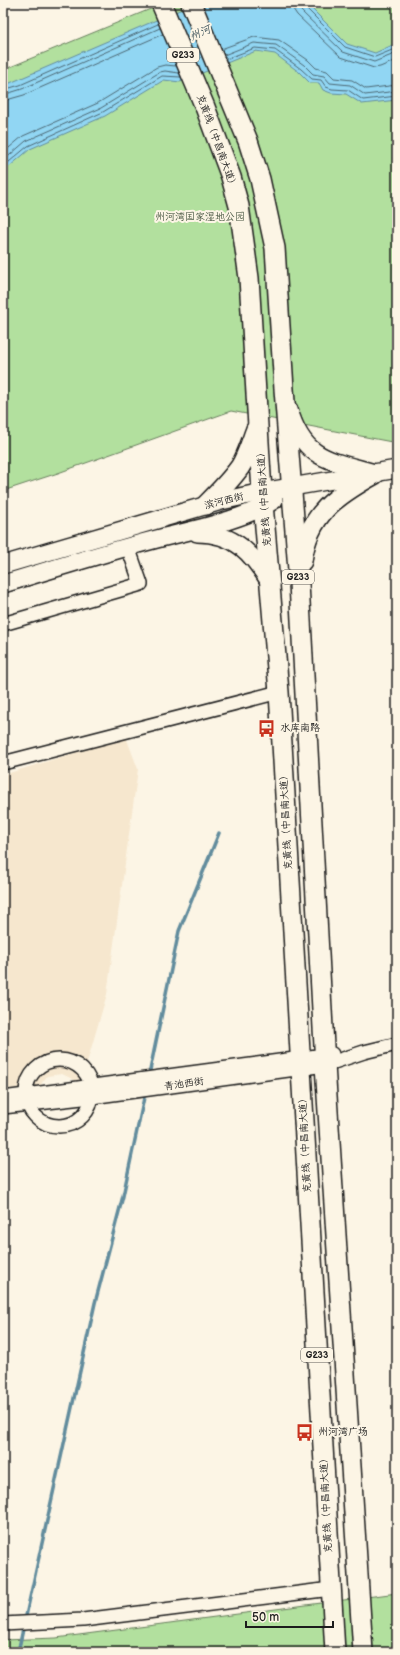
<svg xmlns="http://www.w3.org/2000/svg" width="400" height="1655" font-family="'Balsamiq Sans','LXGW WenKai TC',sans-serif">
<style>
.built{fill:#f6e7ce}
.green{fill:#b2e09e;stroke:#677e5d}
.water{fill:#91d6f3;stroke:#628c9d}
.lines{fill:none;stroke-linecap:round;stroke-linejoin:round}
.shore{stroke:#4b6672;stroke-width:1}
.stream{stroke:#628c9d;stroke-width:3.5}
.minor-casing{stroke:#1c1c1c;stroke-width:16}
.major-casing{stroke:#1c1c1c;stroke-width:20}
.highway-casing{stroke:#1c1c1c;stroke-width:22}
.minor{stroke:#fcf5e5;stroke-width:13}
.major{stroke:#fcf5e5;stroke-width:17}
.highway{stroke:#fcf5e5;stroke-width:19}
.labels{text-anchor:middle;dominant-baseline:central;stroke-width:4;stroke-linejoin:round;paint-order:stroke}
.shield{fill:#fcf5e5;stroke:#5f5d58;stroke-width:1}
.shield-label{font-size:9px;font-weight:bold;fill:#1c1c1c}
.street-label{font-size:10px;fill:#1c1c1c;stroke:#fcf5e5}
.park-label{font-size:10px;fill:#495743;stroke:#fcf5e5}
.poi-label{font-size:10px;fill:#1c1c1c;stroke:#fcf5e5;text-anchor:start}
.water-label{font-size:11px;font-style:italic;fill:#3f545c;stroke:#fcf5e5}
</style>
<rect width="100%" height="100%" fill="#fcf5e5"/>
<filter id="ink" filterUnits="userSpaceOnUse"><feTurbulence type="fractalNoise" baseFrequency=".025" numOctaves="2"/><feDisplacementMap in="SourceGraphic" scale="8" xChannelSelector="R" yChannelSelector="G"/><feConvolveMatrix kernelMatrix="1 2 1 2 8 2 1 2 1" color-interpolation-filters="sRGB"/></filter>
<g filter="url(#ink)">
<!-- built -->
<path class="built" d="M126 737 138 769 107 994 81 1083 62 1074 47 1076 38 1088 3 1089V775Z"/>
<!-- green -->
<g class="green">
<path d="M165 3H397V443L231 411 58 473 3 491V70Z"/>
<path d="M397 1593V1652H3V1640L56 1638Z"/>
</g>
<!-- water -->
<path class="water" d="M201 3H306L347 44 375 53 397 43V100L362 104 346 94 331 93 323 90 319 83H310L299 72 275 54 256 51 180 82 164 80 105 116 30 149 3 172V86L182 9Z"/>
<g class="lines">
<!-- shore -->
<g class="shore">
<path d="M292 3 293 9 297 15 341 57 374 68 380 67 397 60"/>
<path d="M298 3 301 11 343 52 374 62 397 53"/>
<path d="M303 3 305 7 345 47 375 57 397 48"/>
<path d="M221 49 254 37 279 40 308 60 316 68 327 71 334 78 352 80 366 89 397 85"/>
<path d="M224 55 254 43 276 45 304 65 313 74 324 76 330 83 350 85 365 95 397 91"/>
<path d="M226 59 255 48 275 50 301 69 312 79 321 80 326 87 332 89 348 90 363 100 397 96"/>
<path d="M3 90 20 85 158 24"/>
<path d="M3 95 22 89 160 28"/>
<path d="M3 101 24 95 163 34"/>
<path d="M3 153 23 136 98 103 157 67 165 65 176 66"/>
<path d="M3 161 26 141 101 108 160 72 165 71 179 73"/>
<path d="M3 167 28 146 103 112 162 76 181 77"/>
</g>
<!-- stream -->
<g class="stream">
<path d="M149 1075 179 931 219 833"/>
<path d="M18 1652 95 1303 123 1196 145 1093"/>
</g>
<defs>
<g id="minor">
<path d="M3 624 141 584 128 547"/>
<path d="M3 763 279 692"/>
<circle cx="59" cy="1093" r="33"/>
<path d="M3 1098 332 1054"/>
<path d="M3 1107 91 1097 325 1065 364 1052 397 1044"/>
<path d="M3 1624 83 1620 331 1589"/>
</g>
<g id="major">
<path d="M289 410C303 458 327 460 371 472"/>
<path d="M197 533C235 533 252 553 271 584"/>
<path d="M3 565 221 501 262 492 397 469"/>
<path d="M3 584C53 569 103 553 153 540 190 530 243 521 274 500"/>
</g>
<g id="highway">
<path d="M161 3 205 107 231 177 239 206 249 278 262 492 279 692 335 1652"/>
<path d="M191 3 248 141 260 179 275 248 284 389 299 583 325 1065 363 1652"/>
<path d="M206 505C218 493 230 481 240 467 247 456 251 442 256 429"/>
<path d="M302 561C308 514 337 495 375 474"/>
</g>
</defs>
<!-- minor casing -->
<use href="#minor" class="minor-casing"/>
<!-- major casing -->
<use href="#major" class="major-casing"/>
<!-- highway casing -->
<use href="#highway" class="highway-casing"/>
<!-- minor -->
<use href="#minor" class="minor"/>
<!-- major -->
<use href="#major" class="major"/>
<!-- highway -->
<use href="#highway" class="highway"/>
</g>
</g>
<!-- icons -->
<defs>
<symbol id="bus-bare" viewBox="-9 -9 18 18"><path d="M-5-6H5V4H4V6H2V4H-2V6H-4V4H-5ZM-3.5-4V0h7V-4ZM-3.5 1.2v1.5H-2V1.2ZM2 1.2v1.5H3.5V1.2Z" fill="#c8321e" stroke="#fcf5e5" stroke-width="2.5" paint-order="stroke"/></symbol>
</defs>
<g fill-rule="evenodd">
<use href="#bus-bare" x="254" y="716" width="25" height="25"/>
<use href="#bus-bare" x="292" y="1420" width="25" height="25"/>
</g>
<g class="labels">
<!-- shield labels -->
<g class="shield">
<rect x="167" y="48" width="32" height="14" rx="3"/>
<rect x="282" y="570" width="32" height="14" rx="3"/>
<rect x="301" y="1348" width="32" height="14" rx="3"/>
</g>
<g class="shield-label">
<text x="183" y="55">G233</text>
<text x="298" y="577">G233</text>
<text x="317" y="1355">G233</text>
</g>
<!-- street labels -->
<g class="street-label">
<text transform="translate(217 142) rotate(70)">克黄线（中昌南大道）</text>
<text transform="translate(264 497) rotate(-94)">克黄线（中昌南大道）</text>
<text transform="translate(224 501) rotate(-14)">滨河西街</text>
<text transform="translate(286 820) rotate(-93)">克黄线（中昌南大道）</text>
<text transform="translate(184 1084) rotate(-8)">青池西街</text>
<text transform="translate(305 1143) rotate(-93)">克黄线（中昌南大道）</text>
<text transform="translate(326 1503) rotate(-93)">克黄线（中昌南大道）</text>
</g>
<!-- park labels -->
<g class="park-label">
<text x="200" y="217">州河湾国家湿地公园</text>
</g>
<!-- poi labels -->
<g class="poi-label">
<text x="280" y="728">水库南路</text>
<text x="318" y="1432">州河湾广场</text>
</g>
<!-- water labels -->
<g class="water-label">
<text transform="translate(200 33) rotate(-25)">州河</text>
</g>
</g>
<!-- margin -->
<rect width="400" height="1655" fill="none" stroke="#fcf5e5" stroke-width="16"/>
<rect x="8" y="8" width="384" height="1639" fill="none" stroke="#1c1c1c" stroke-width="1.5" filter="url(#ink)"/>
<!-- scale -->
<path d="M246 1621v6h87v-6" fill="none" stroke="#1c1c1c" stroke-width="2"/>
<text x="252" y="1621" font-size="12" fill="#1c1c1c" stroke="#fcf5e5" stroke-width="3" paint-order="stroke">50 m</text>
</svg>
